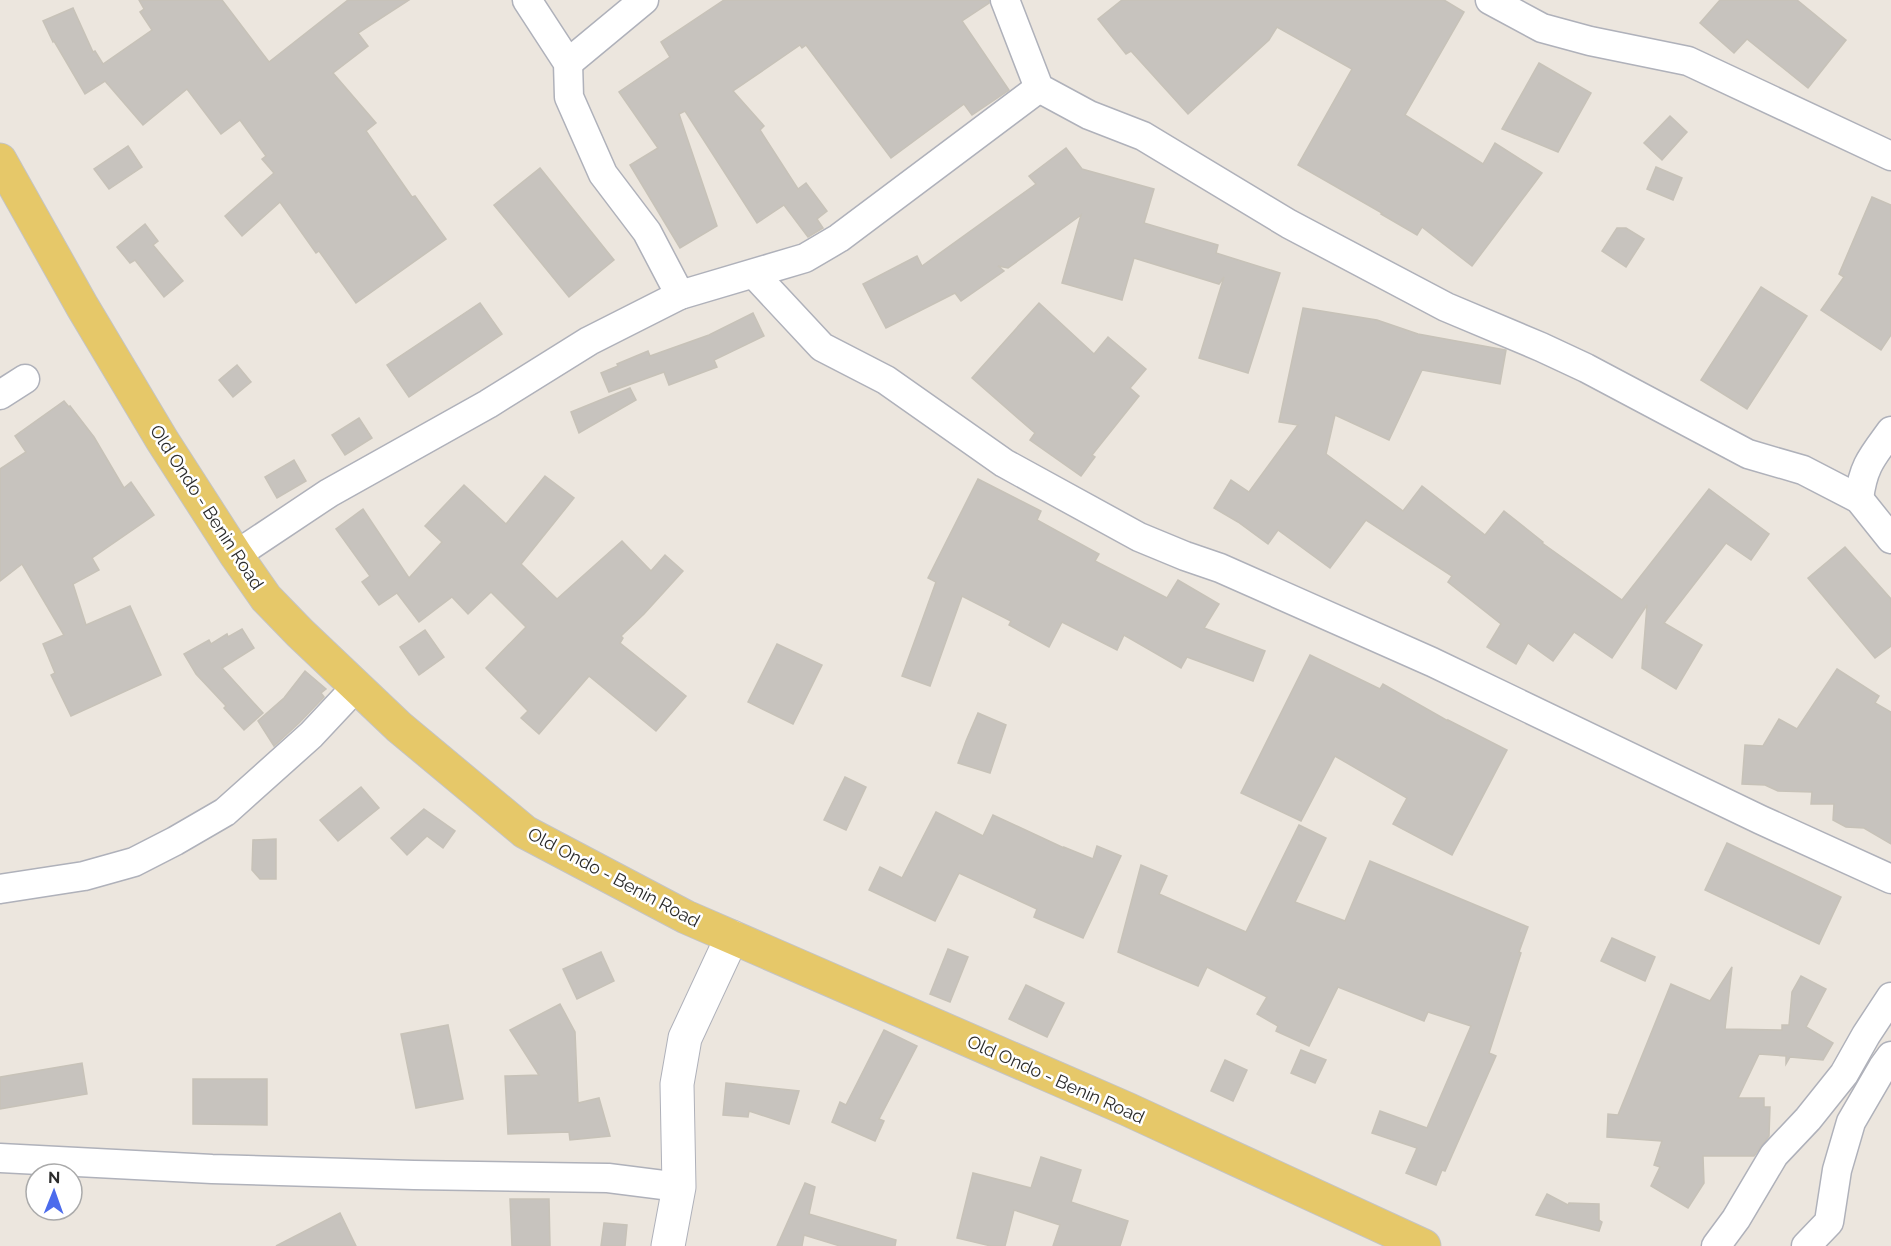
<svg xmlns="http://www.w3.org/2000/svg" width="1891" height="1246" font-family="Raleway,sans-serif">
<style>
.building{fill:#c7c3be;stroke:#c7c2b8;stroke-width:1.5}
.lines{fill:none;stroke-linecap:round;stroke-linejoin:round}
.street-casing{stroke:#afb1ba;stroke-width:31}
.secondary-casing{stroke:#afb1ba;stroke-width:35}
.primary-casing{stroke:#c4c4c4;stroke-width:35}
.street{stroke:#fff;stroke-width:28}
.secondary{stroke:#fff;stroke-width:33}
.primary{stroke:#e6c869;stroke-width:33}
.labels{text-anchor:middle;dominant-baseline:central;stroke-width:5;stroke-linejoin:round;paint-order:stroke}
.street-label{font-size:18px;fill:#2b2b2b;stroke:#fff}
</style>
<rect width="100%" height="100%" fill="#ece6de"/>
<!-- building -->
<g class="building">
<path d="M139 0H222L269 62 348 0H409L358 33 368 46 333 73 376 123 366 131 412 197 415 196 446 239 356 303 319 251 316 253 280 202 242 236 225 216 274 173 262 159 266 156 240 120 221 134 187 89 143 125 105 81 85 94 54 41 53 42 43 21 73 8 93 52 95 51 103 64 152 30 140 12 144 9Z"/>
<path d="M724 0H989V3L962 21 1009 90 972 115 964 104 891 158 806 45 802 48 800 45 733 91 764 126 760 130 798 189 806 183 827 211 817 219 823 228 808 237 784 205 757 223 685 111 679 114 717 226 680 248 630 165 658 148 619 92 670 57 661 42Z"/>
<path d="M1122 0H1444L1464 12 1405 115 1483 164 1495 143 1542 173 1472 266 1422 227 1417 235 1381 214 1382 213 1298 165 1352 69 1277 27 1269 40 1188 114 1131 51 1126 54 1098 19Z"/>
<path d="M1720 0H1797L1846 40 1808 88 1747 39 1734 53 1700 23Z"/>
<path d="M1539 63 1591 93 1558 152 1502 129Z"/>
<path d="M1670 116 1687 132 1662 160 1644 143Z"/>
<path d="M128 146 142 167 109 189 94 169Z"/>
<path d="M1066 148 1082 169 1154 189 1144 223 1218 245 1216 253 1280 273 1248 373 1199 358 1224 277 1219 284 1134 258 1122 300 1062 283 1081 215 1008 268 998 266 1004 271 961 301 955 293 886 328 863 284 917 256 922 266 1036 184 1029 176Z"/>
<path d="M1656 167 1682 178 1673 200 1647 189Z"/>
<path d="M540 168 614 260 569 297 494 205Z"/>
<path d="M1872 197 1891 205V335L1881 350 1821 310 1844 277 1839 274Z"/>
<path d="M145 224 158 241 153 245 183 281 164 297 135 260 130 263 117 247Z"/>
<path d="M1617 228H1626L1644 239 1626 267 1602 251Z"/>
<path d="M1761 287 1807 316 1747 409 1701 380Z"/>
<path d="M480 303 502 334 409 397 387 365Z"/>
<path d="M1039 303 1094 354 1108 337 1146 369 1130 388 1139 396 1092 455 1095 457 1081 476 1030 440 1035 433 972 378Z"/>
<path d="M1303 308 1377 320 1418 334 1506 350 1500 384 1422 370 1389 440 1335 415 1326 454 1403 511 1422 486 1485 535 1504 511 1543 542 1542 543 1622 600 1709 489 1769 534 1751 560 1726 543 1664 623 1702 645 1676 689 1642 668 1647 605 1612 658 1574 632 1553 661 1528 643 1516 664 1487 647 1501 624 1448 582 1452 576 1366 520 1330 568 1278 530 1268 544 1238 522 1214 508 1231 480 1249 492 1298 425 1279 422Z"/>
<path d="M753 313 764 336 714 360 717 367 669 385 664 372 609 392 601 373 618 366 617 364 648 351 650 356 709 335Z"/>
<path d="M237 365 251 382 233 397 219 380Z"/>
<path d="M630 388 636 400 579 433 571 412Z"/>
<path d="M64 401 69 407 70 406 94 437 124 488 131 482 154 515 92 558 99 570 73 584 86 625 130 606 161 675 71 716 51 675 55 673 43 644 64 635 22 564 0 581V469L26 452 15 436Z"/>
<path d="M359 418 372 438 345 455 332 435Z"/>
<path d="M294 460 306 481 277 498 265 477Z"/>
<path d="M545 476 574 498 521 564 557 599 622 541 651 571 665 555 683 571 644 614 621 636 623 638 620 643 686 696 656 731 589 676 539 734 521 718 528 711 486 668 526 627 491 592 468 614 452 597 419 622 397 593 379 605 362 582 370 576 336 529 363 509 409 578 442 542 425 526 464 485 506 524Z"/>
<path d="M978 479 1041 511 1037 520 1099 554 1095 561 1167 598 1178 580 1219 604 1204 628 1265 651 1253 681 1187 657 1181 668 1124 635 1117 650 1062 622 1049 647 1009 625 1011 621 962 596 930 686 902 676 936 582 928 578Z"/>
<path d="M1845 547 1891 599V646L1875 658 1808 578Z"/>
<path d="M242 629 254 648 222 668 263 713 244 730 224 708 226 706 196 674 184 654 209 640 211 644 227 634 228 637Z"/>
<path d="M425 630 444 657 419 675 400 647Z"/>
<path d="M777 644 822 665 793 724 748 702Z"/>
<path d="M1310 655 1380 689 1383 684 1448 721V720L1507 750 1452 855 1393 824 1407 798 1335 756 1301 821 1241 793Z"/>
<path d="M1837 669 1879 696 1875 703 1891 712V844L1864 828 1846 827 1833 820 1834 804H1811L1812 792 1778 791 1765 785 1742 784 1745 745 1763 746 1779 719 1797 729Z"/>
<path d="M305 671 326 689 321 693 324 697 299 723 274 746 258 721 284 698Z"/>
<path d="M978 713 1006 725 990 773 958 763 966 741Z"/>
<path d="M845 777 866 787 846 830 824 820Z"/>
<path d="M361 787 379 808 338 841 320 820Z"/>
<path d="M424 809 455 831 443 848 427 836 407 855 391 838Z"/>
<path d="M936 812 983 836 993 815 1064 848V847L1093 859 1097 846 1121 856 1083 938 1034 917 1037 909 959 873 935 921 869 890 880 867 902 878Z"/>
<path d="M1299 825 1326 838 1295 902 1345 921 1370 861 1528 927 1519 952 1521 953 1489 1053 1496 1056 1445 1171 1442 1170 1436 1185 1406 1173 1417 1148 1372 1133 1380 1111 1427 1128 1471 1026 1428 1012 1424 1021 1338 987 1309 1046 1276 1031 1278 1026 1257 1014 1267 997 1207 967 1198 986 1118 952 1141 865 1167 876 1159 894 1246 932Z"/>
<path d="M276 839V879H260L252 870 253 840Z"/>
<path d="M1727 843 1841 897 1819 944 1705 890Z"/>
<path d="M1612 938 1655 957 1645 981 1601 961Z"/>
<path d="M948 949 968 957 950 1002 930 994Z"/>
<path d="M601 952 614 981 577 999 563 969Z"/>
<path d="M1732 967 1725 1029 1782 1030V1025H1789L1792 992 1801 976 1826 989 1806 1027 1833 1043 1823 1060 1790 1057 1786 1064V1056L1759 1054 1738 1098H1764V1107H1770L1769 1136 1754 1156H1703L1704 1183 1688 1208 1651 1186 1660 1167 1654 1165 1662 1141 1607 1137 1608 1114 1618 1115 1671 984 1710 1001Z"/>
<path d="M1026 985 1064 1003 1047 1037 1009 1019Z"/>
<path d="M560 1004 575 1032 578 1103 599 1098 610 1136 570 1140 569 1132 508 1134 505 1076 539 1075 510 1030Z"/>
<path d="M448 1025 463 1099 416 1108 401 1034Z"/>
<path d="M884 1030 917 1046 879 1119 884 1121 875 1141 832 1122 840 1102 846 1105Z"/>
<path d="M1301 1050 1326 1060 1315 1083 1291 1073Z"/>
<path d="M1225 1060 1247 1070 1233 1101 1211 1091Z"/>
<path d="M82 1063 87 1094 0 1109V1077Z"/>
<path d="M193 1079H267V1125L193 1124Z"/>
<path d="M726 1083 799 1091 789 1124 749 1111 748 1117 723 1115Z"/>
<path d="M1041 1157 1081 1170 1071 1202 1128 1221 1120 1246H1053L1060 1225 1014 1210 1005 1246H991L957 1238 973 1173 1031 1188Z"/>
<path d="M805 1183 815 1187 809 1214 896 1240 895 1246H840L804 1235 802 1246H777Z"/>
<path d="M1547 1194 1568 1205 1569 1203 1599 1204V1220L1602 1222 1599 1231 1536 1215Z"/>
<path d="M510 1199H549L550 1246H512Z"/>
<path d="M340 1213 356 1246H276Z"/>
<path d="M604 1223 627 1225 625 1246H601Z"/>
</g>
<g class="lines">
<defs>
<g id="street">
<path d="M527 0 568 63 569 97 603 174 647 232 680 295"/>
<path d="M1005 0 1039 88 1089 115 1143 136 1289 224 1446 307 1541 347 1586 368 1748 454 1803 470 1859 499 1891 539"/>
<path d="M1490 0 1542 28 1590 41 1688 61 1891 156"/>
<path d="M568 63 644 0"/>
<path d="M754 274 822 347 886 380 1004 463 1139 537 1185 556 1220 568 1432 662 1761 820 1891 879"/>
<path d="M0 395 25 379"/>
<path d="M1859 499C1863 466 1872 457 1891 431"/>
<path d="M236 555 329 493 488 404 589 341 680 295 805 258 839 238 1039 88"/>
<path d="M0 889 84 876 134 862 175 841 225 812 311 735 356 687"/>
<path d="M0 1158 212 1169 414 1175 608 1178 679 1187"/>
<path d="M1716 1246 1736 1219 1774 1155 1808 1119 1844 1074 1866 1035 1891 997"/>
<path d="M1806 1246 1829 1222 1837 1170 1851 1122 1883 1067 1891 1056"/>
</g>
<path id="secondary" d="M668 1246 679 1187 677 1084 685 1038 732 937"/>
<path id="primary" d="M0 160 82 306 162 440 236 555 266 598 300 633 399 727 525 832 686 917 1127 1109 1424 1246"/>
</defs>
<!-- street casing -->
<use href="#street" class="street-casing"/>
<!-- secondary casing -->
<use href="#secondary" class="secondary-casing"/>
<!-- primary casing -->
<use href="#primary" class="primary-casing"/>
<!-- street -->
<use href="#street" class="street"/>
<!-- secondary -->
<use href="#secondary" class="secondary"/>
<!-- primary -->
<use href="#primary" class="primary"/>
</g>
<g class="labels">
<!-- street labels -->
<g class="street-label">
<text transform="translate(207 507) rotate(57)">Old Ondo - Benin Road</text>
<text transform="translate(614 877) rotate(28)">Old Ondo - Benin Road</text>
<text transform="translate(1056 1079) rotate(24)">Old Ondo - Benin Road</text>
</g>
</g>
<!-- north arrow -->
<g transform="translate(54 1192) rotate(1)"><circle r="28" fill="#ffffff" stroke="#aaaaaa" stroke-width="1.5"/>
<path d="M0-4.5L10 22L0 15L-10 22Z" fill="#4b6bec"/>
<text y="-9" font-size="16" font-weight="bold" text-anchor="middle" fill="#2b2b2b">N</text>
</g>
</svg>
